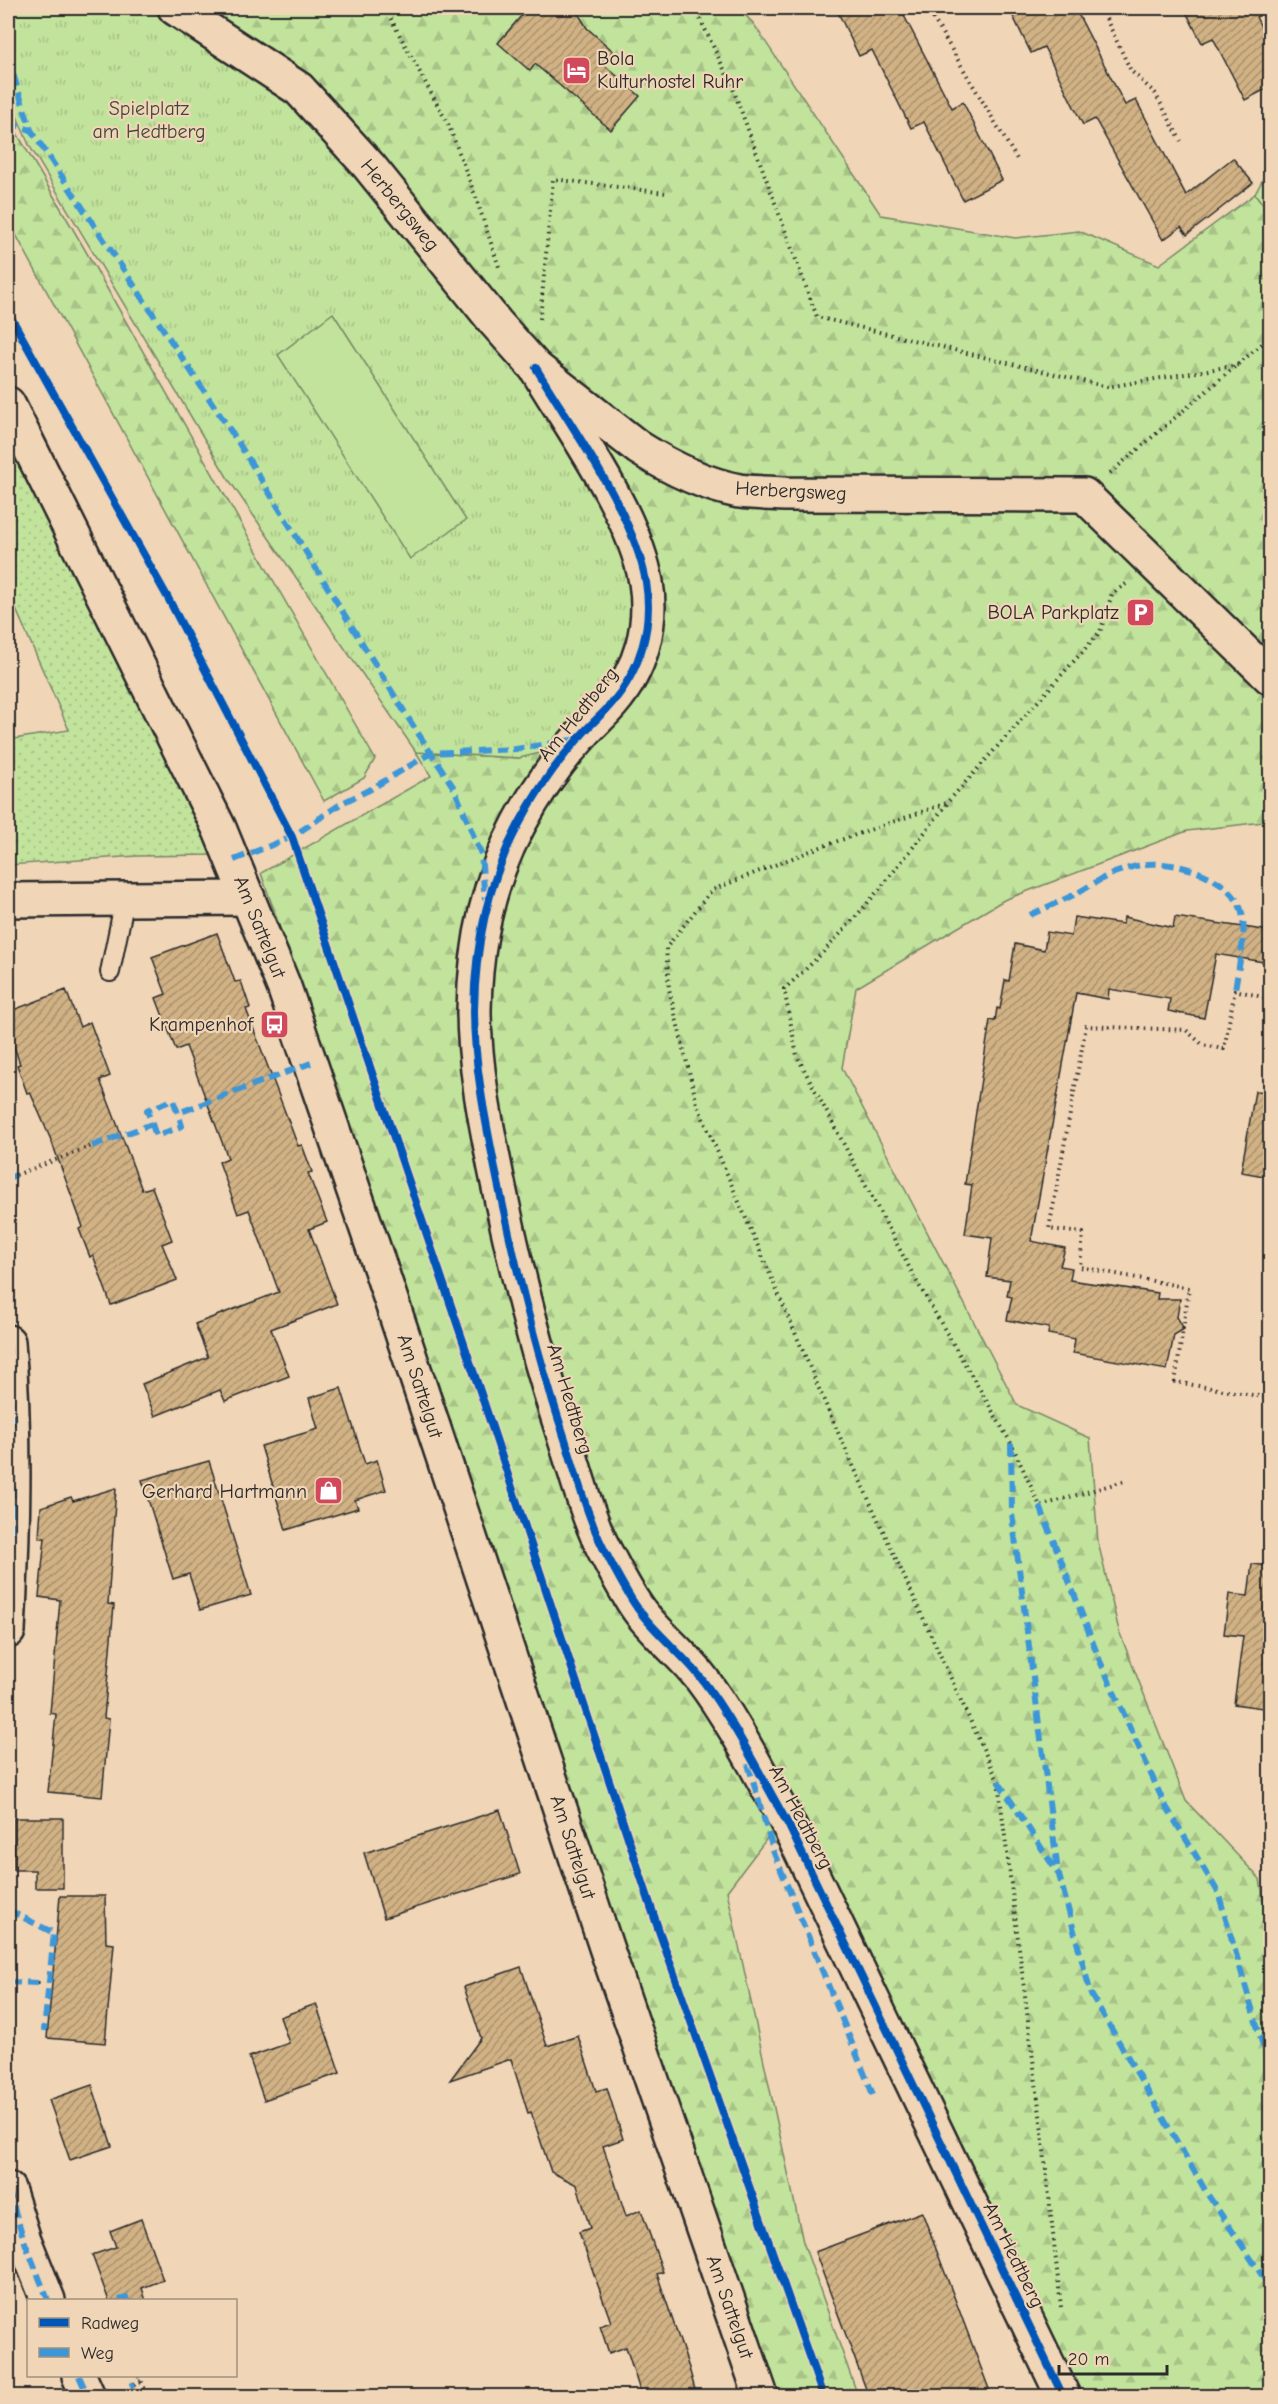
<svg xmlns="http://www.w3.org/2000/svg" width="1278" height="2404" font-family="'Comic Neue',sans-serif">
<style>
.grass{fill:url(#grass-dots);stroke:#768764;stroke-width:1.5}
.forest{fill:url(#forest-firs);stroke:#768764;stroke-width:1.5}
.park{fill:url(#park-tufts);stroke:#768764;stroke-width:1.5}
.pitch{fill:#c2e39c;stroke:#768764;stroke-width:1.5}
.building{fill:url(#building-hatch);stroke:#2b2b2b;stroke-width:1.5}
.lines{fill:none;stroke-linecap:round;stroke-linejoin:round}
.service-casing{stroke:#2b2b2b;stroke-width:22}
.minor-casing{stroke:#2b2b2b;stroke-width:38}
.path{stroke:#2b2b2b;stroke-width:4;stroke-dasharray:1.5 4.5;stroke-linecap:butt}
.service{stroke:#f0d5b7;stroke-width:18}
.minor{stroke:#f0d5b7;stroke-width:33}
.quiet{stroke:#3c96d7;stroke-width:6;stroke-dasharray:12 6;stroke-linecap:butt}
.cycleway-casing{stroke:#f0d5b7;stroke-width:11}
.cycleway{stroke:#0057b8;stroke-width:8}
.labels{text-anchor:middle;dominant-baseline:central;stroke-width:4.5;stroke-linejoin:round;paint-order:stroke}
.poi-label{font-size:20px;fill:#2b2b2b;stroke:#f0d5b7;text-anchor:end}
.park-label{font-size:20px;fill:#42473c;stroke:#f0d5b7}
.street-label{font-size:20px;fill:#2b2b2b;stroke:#f0d5b7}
</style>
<defs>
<pattern id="grass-dots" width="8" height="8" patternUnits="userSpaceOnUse" patternTransform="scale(1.5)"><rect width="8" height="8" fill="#c2e39c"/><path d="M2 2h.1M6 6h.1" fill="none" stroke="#a7c387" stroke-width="1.8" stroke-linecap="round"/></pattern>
<pattern id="forest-firs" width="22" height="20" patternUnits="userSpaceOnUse" patternTransform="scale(1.5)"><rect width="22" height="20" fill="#c2e39c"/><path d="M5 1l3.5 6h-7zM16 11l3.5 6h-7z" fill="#a7c387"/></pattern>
<pattern id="park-tufts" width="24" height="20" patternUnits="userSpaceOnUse" patternTransform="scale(1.5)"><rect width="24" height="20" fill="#c2e39c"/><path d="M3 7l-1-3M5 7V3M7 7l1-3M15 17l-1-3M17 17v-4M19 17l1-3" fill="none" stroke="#a7c387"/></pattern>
<pattern id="building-hatch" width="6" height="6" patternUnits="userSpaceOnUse" patternTransform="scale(1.5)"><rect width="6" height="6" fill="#d1b285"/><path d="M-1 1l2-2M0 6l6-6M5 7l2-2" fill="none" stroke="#aa916d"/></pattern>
</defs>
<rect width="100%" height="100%" fill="#f0d5b7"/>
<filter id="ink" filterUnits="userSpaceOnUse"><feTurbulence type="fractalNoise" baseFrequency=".0167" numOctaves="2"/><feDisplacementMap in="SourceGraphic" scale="12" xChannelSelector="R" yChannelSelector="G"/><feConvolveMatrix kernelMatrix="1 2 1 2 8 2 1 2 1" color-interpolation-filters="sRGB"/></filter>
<g filter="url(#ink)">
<!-- grass -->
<g class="grass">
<path d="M1270 166V214L1255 194Z"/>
<path d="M8 441 215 855 137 856 8 865V740L69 730 8 591Z"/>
</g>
<!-- forest -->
<g class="forest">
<path d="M198 8H738L753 23 881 215 1015 238 1079 231 1159 265 1255 194 1270 214V817L1263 822 1187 831 1004 900 856 988 842 1068 1017 1405 1090 1438 1098 1542 1119 1631 1186 1801 1260 1879 1270 1939V2396H1080L832 1892 768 1837 727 1891 803 2242 858 2396H774L617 1940 450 1418 261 873 431 776 416 752 519 758Z"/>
<path d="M8 118 84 248 375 759 364 778 324 801 8 220Z"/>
</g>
<!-- park -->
<path class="park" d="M8 8H198L262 49 615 476 657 642 588 742 519 758 416 752 227 477 29 145 8 95Z"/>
<!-- pitch -->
<path class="pitch" d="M333 313 466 520 410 559 278 355Z"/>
<!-- building -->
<g class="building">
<path d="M528 8H575L587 28 613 51 602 63 640 96 611 130 535 64 530 71 498 43Z"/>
<path d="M836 8H900L952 108 963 102 1002 180 963 200 924 122 911 128 872 50 859 56Z"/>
<path d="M1009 8H1075L1125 105 1136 100 1186 195 1233 158 1253 183 1187 235 1181 227 1163 240 1095 119 1083 125 1044 47 1031 53Z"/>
<path d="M1184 8H1270V11L1256 17 1270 45V87L1245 100 1213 38 1202 43Z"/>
<path d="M1074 917 1123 924 1124 917 1173 928 1175 917 1270 931V963L1216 954 1204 1018 1168 1011 1170 999 1109 989 1108 999 1076 993 1031 1241 1065 1248 1060 1266 1072 1268 1070 1280 1158 1293 1157 1299H1180L1177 1317 1184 1329 1174 1335 1167 1370 1073 1353 1075 1339 1048 1334 1049 1328 1007 1320 1012 1297 1007 1296 1010 1280 987 1277 992 1238 965 1234 972 1185 965 1184 990 1020 995 1021 997 1008 1000 1009 1005 980 1009 981 1015 944 1044 950 1047 932 1071 936Z"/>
<path d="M217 933 235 982 241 981 250 1008 246 1009 279 1096 298 1146 302 1145 312 1172 308 1173 327 1222 309 1229 337 1304 271 1329 289 1376 225 1401 220 1390 155 1416 142 1384 208 1357 195 1324 279 1292 249 1210 238 1214 219 1162 228 1158 186 1046 176 1050 156 998 166 994 152 957Z"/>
<path d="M66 990 80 1027 90 1022 110 1076 100 1080 124 1142 142 1190 152 1187 172 1240 162 1244 177 1280 111 1305 93 1255 90 1257 79 1229 83 1227 51 1140 30 1092 27 1093 17 1065 20 1064 8 1029V1012Z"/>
<path d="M1255 1091 1270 1092V1177L1241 1172Z"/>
<path d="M341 1388 365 1464 377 1460 386 1490 355 1500 358 1508 286 1530 261 1446 318 1429 309 1398Z"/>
<path d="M209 1461 251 1595 200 1610 189 1574 173 1579 142 1480Z"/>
<path d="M116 1488 108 1604 114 1605 104 1718 109 1719 102 1797 48 1792 56 1714 50 1713 60 1600 39 1597 45 1538H39L41 1507 71 1497 73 1501Z"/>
<path d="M1252 1564 1270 1566V1709L1234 1704 1243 1636 1224 1634 1229 1594 1248 1596Z"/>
<path d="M500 1810 520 1874 384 1918 364 1853Z"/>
<path d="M14 1818H63V1888H35V1870H14Z"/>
<path d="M60 1896H105L106 1943 114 1944 105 2043 47 2038Z"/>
<path d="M521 1967 547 2046 578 2036 596 2091 607 2088 623 2139 603 2146 626 2216 641 2210 663 2272 657 2274 689 2368 697 2397H642L626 2347 609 2353 600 2326 611 2322 579 2232 590 2228 577 2185 551 2172 531 2112 528 2113 511 2059 450 2080 481 2038 464 1987Z"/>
<path d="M316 2004 340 2073 264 2100 249 2057 289 2043 280 2017Z"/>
<path d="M92 2085 112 2146 70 2160 49 2100Z"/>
<path d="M922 2212 992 2397H869L815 2252Z"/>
<path d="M141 2219 163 2280 142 2288 146 2301H109L92 2255 116 2247 110 2231Z"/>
</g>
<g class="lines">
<defs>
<path id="service" d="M110 972 125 899"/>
<g id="minor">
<path d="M175 8 299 89 369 166 496 323 536 368 639 448C669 467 703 484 739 491 754 493 771 493 786 494L1084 495 1270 677"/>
<path d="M536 368C572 428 634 513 646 582 653 626 641 669 612 703 602 715 589 725 579 738 556 763 535 794 519 824 488 881 475 946 474 1010 474 1066 486 1124 497 1178 515 1266 536 1351 564 1436 576 1473 589 1524 608 1557 618 1576 628 1596 641 1613 659 1636 683 1655 701 1678 735 1723 760 1775 788 1824L1063 2396"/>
<path d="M8 404 219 828 284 987 382 1273 607 1950 761 2396"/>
<path d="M8 900 248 898"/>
<path d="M8 1342C16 1438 13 1535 8 1631"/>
<path d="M8 2189 24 2240 48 2300"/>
<path d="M79 2376 88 2396"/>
</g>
</defs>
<!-- service casing -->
<use href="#service" class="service-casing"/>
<!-- minor casing -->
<use href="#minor" class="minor-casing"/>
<!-- path -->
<g class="path">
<path d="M385 8 449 126 476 198 500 270"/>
<path d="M695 8 732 86 817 317 1108 387 1238 365"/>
<path d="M927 8 1018 161"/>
<path d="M1101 8 1131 71 1155 93 1181 141"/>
<path d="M540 319 553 179 666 193"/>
<path d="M1110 473 1270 337"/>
<path d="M947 804C896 869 846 935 784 989L797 1056 917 1282 1011 1443 1040 1506 1124 1481"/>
<path d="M1270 999 1235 990 1224 1049 1203 1045 1186 1030 1086 1026 1049 1229 1083 1233 1080 1267 1189 1288 1175 1382 1270 1398"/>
<path d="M16 1175 92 1146"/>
<path d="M38 1983H41"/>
<path d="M1061 2307 1041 2123 998 1781 835 1426 697 1104 669 989 666 948 712 890 815 849 947 803 1100 632 1112 594 1126 584"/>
<path d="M139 2376 148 2396"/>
<path d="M134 2384 141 2381"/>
</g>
<!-- service -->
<use href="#service" class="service"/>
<!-- minor -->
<use href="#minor" class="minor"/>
<!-- quiet -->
<g class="quiet">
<path d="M515 8 526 10"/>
<path d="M8 58 31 130 238 442 412 724 454 788 481 854 485 900"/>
<path d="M8 123 31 130"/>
<path d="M234 860 292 837 342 803 371 789 431 753 516 749 578 739"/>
<path d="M1030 915C1045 908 1061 901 1076 894 1090 886 1104 876 1120 871 1128 868 1138 865 1147 864 1179 861 1234 878 1242 913 1247 934 1238 968 1235 990"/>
<path d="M152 1124 156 1136 182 1126 178 1113"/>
<path d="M92 1146 152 1124 147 1110 173 1100 178 1113 311 1063"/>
<path d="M8 1178 16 1175"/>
<path d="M8 1342C16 1438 13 1535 8 1631"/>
<path d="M1011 1443 1012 1514 1058 1872"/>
<path d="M1040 1506 1100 1661 1164 1803 1218 1892 1270 2070"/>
<path d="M748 1764 774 1853 874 2097"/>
<path d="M998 1781 1059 1875 1091 1994 1208 2195 1270 2287"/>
<path d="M8 1910 54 1933 44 2031"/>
<path d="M8 1982 38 1983"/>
<path d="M8 2189 24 2240 48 2300"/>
<path d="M119 2300 129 2297"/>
<path d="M79 2376 88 2396"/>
<path d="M130 2386 134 2384"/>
</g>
<defs>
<g id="cycleway">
<path d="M8 312 168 598 292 837 484 1403 658 1928 823 2396"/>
<path d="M536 368C572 428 634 513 646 582 653 626 641 669 612 703 602 715 589 725 579 738 556 763 535 794 519 824 488 881 475 946 474 1010 474 1066 486 1124 497 1178 515 1266 536 1351 564 1436 576 1473 589 1524 608 1557 618 1576 628 1596 641 1613 659 1636 683 1655 701 1678 735 1723 760 1775 788 1824L1063 2396"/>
</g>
</defs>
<!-- cycleway casing -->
<use href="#cycleway" class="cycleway-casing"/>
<!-- cycleway -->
<use href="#cycleway" class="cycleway"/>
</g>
</g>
<!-- icons -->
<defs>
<symbol id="hotel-square" viewBox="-11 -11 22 22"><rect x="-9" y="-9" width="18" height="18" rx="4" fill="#d1495b" stroke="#f0d5b7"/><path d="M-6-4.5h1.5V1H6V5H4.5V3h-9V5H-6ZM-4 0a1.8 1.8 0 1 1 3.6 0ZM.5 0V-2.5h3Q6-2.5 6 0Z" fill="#fff"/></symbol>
<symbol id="parking-square" viewBox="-11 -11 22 22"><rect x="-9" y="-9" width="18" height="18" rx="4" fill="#d1495b" stroke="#f0d5b7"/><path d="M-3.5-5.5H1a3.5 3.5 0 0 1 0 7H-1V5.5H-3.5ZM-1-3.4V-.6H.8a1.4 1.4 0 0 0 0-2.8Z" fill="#fff"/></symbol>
<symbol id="bus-square" viewBox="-11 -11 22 22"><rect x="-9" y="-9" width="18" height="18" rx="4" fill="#d1495b" stroke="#f0d5b7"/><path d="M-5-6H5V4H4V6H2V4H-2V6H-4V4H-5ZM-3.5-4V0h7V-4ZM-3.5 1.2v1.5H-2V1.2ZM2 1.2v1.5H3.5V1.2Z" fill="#fff"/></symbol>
<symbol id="shop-square" viewBox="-11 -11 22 22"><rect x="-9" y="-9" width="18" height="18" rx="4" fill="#d1495b" stroke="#f0d5b7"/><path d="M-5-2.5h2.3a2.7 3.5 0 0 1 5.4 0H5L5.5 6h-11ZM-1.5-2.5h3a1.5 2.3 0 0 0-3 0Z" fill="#fff"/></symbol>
</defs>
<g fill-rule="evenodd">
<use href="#hotel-square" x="560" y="54" width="33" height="33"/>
<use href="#parking-square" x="1124" y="596" width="33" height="33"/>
<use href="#bus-square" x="258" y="1008" width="33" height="33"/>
<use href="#shop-square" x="312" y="1474" width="33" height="33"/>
</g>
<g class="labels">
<!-- poi labels -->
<g class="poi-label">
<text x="597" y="58" text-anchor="start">Bola<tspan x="597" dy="23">Kulturhostel Ruhr</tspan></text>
<text x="1119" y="612">BOLA Parkplatz</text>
<text x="253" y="1024">Krampenhof</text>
<text x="307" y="1491">Gerhard Hartmann</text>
</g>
<!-- park labels -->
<g class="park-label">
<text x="149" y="108">Spielplatz<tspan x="149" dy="23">am Hedtberg</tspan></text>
</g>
<!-- street labels -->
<g class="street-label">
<text transform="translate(400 205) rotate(51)">Herbergsweg</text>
<text transform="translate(791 491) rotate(3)">Herbergsweg</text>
<text transform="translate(578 714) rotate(-51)">Am Hedtberg</text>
<text transform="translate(260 927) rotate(68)">Am Sattelgut</text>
<text transform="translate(420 1386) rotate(72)">Am Sattelgut</text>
<text transform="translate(570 1399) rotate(73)">Am Hedtberg</text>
<text transform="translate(801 1817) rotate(62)">Am Hedtberg</text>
<text transform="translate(573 1847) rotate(72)">Am Sattelgut</text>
<text transform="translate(1014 2255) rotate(64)">Am Hedtberg</text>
<text transform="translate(730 2307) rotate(71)">Am Sattelgut</text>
</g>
</g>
<!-- margin -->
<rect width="1278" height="2404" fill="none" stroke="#f0d5b7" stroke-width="30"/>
<rect x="15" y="15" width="1248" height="2374" fill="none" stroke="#2b2b2b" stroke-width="2" filter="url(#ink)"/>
<!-- legend -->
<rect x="27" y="2299" width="210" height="78" fill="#f0d5b7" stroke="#a1917f" stroke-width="1.5"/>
<rect x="39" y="2318" width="30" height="9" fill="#0057b8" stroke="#a1917f" stroke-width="1.5"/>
<text x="81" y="2329" font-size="18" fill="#2b2b2b">Radweg</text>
<rect x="39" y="2348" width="30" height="9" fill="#3c96d7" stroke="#a1917f" stroke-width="1.5"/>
<text x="81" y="2359" font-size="18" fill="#2b2b2b">Weg</text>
<!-- scale -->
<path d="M1059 2365v9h108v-9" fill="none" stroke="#2b2b2b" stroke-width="3"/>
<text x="1068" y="2365" font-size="18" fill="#2b2b2b" stroke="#f0d5b7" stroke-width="4.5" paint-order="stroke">20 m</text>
</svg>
